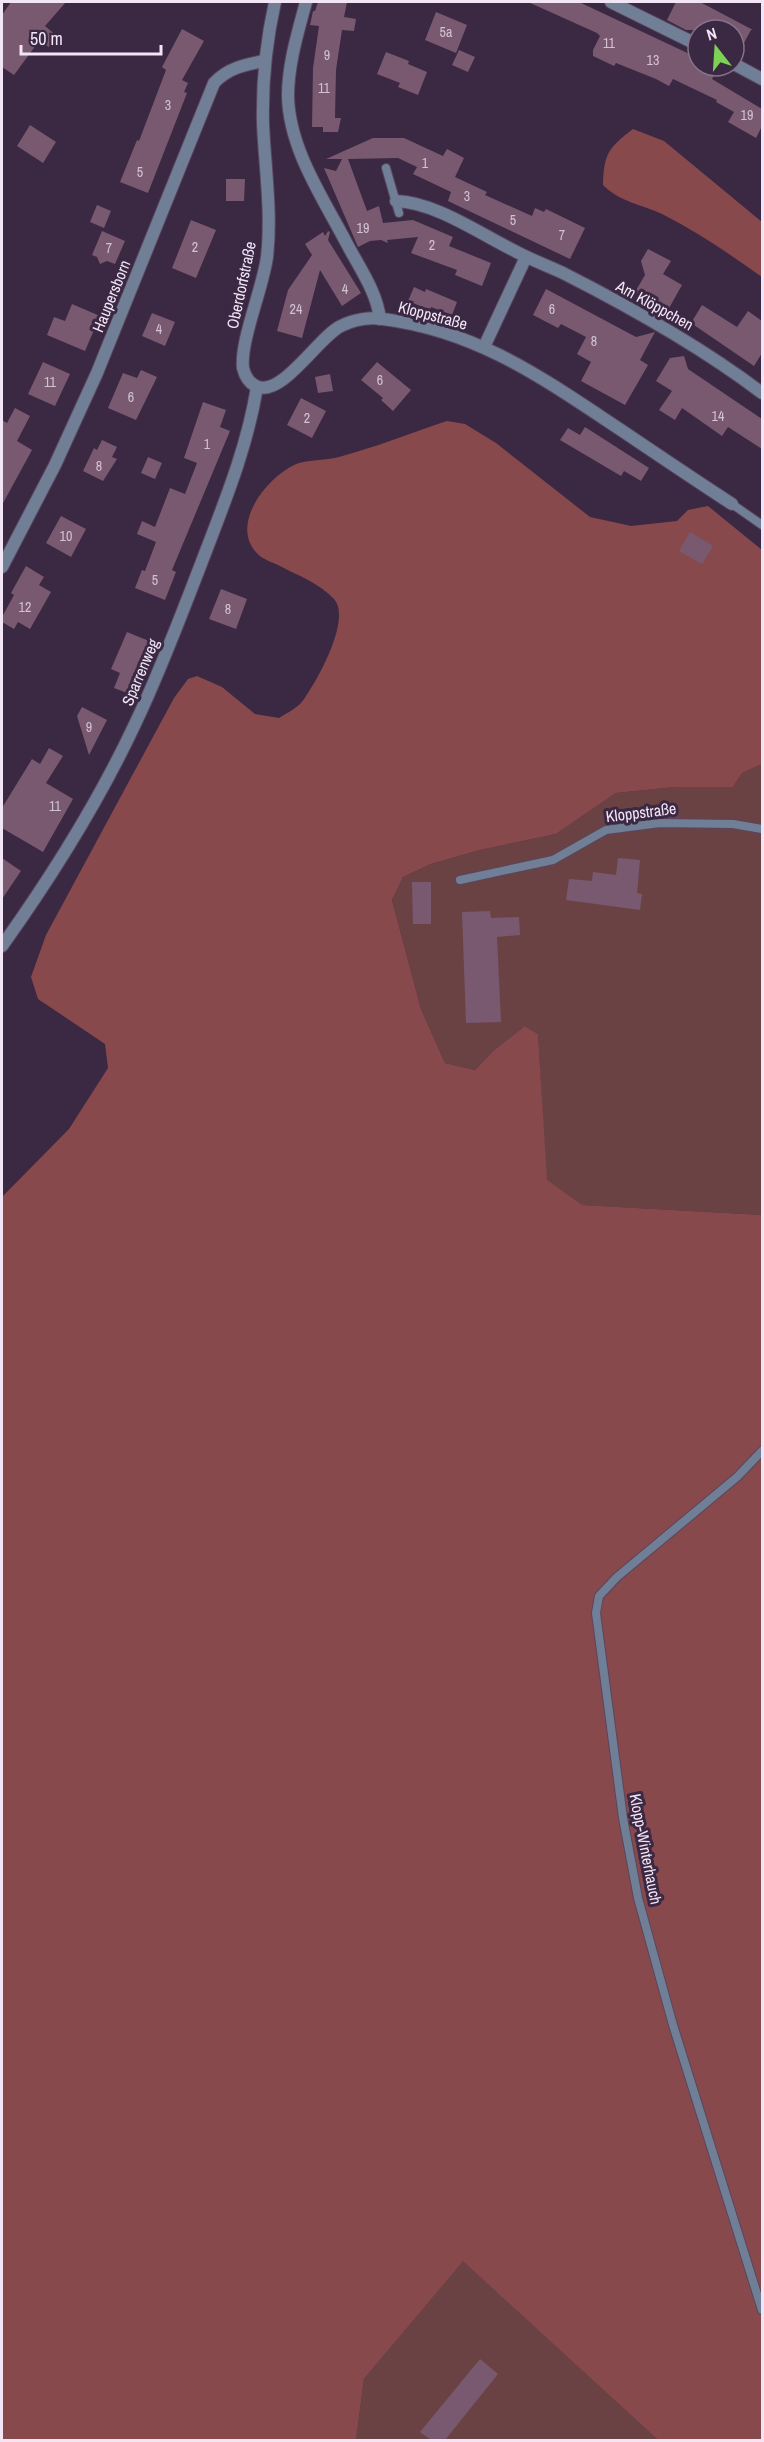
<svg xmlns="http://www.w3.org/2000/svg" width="764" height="2442" font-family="'Archivo Narrow',sans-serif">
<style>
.green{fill:#6b4244}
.forest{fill:#88494d}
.building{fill:#795970}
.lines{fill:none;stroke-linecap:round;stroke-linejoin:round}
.lane-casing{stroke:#584660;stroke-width:10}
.street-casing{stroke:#584660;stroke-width:14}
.lane{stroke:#707f95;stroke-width:8}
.street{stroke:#707f95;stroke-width:12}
.labels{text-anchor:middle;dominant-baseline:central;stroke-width:6;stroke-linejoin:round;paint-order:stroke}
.number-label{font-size:14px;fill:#d3c2d4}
.street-label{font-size:16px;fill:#f1e5f6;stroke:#3b2843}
</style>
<rect width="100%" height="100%" fill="#3b2843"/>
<!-- green -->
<g class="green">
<path d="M760 765 762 766V1215L581 1205 546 1180 538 1034 525 1026 493 1051 475 1070 445 1063 421 1009 392 900 403 877 431 864 480 850 556 834 616 793 675 787H733L742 773Z"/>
<path d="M463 2260 658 2440H356L364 2379Z"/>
</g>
<!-- forest -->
<g class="forest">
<path d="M633 129 664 141 762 222V277C731 255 699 233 664 215 642 204 621 203 603 185 604 154 608 148 633 129Z"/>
<path d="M447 421 465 424 496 443 590 517 631 526 677 521 688 510 708 506 762 550V766L760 765 742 773 733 787H675L616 793 556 834 480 850 431 864 403 877 392 900 421 1009 445 1063 475 1070 493 1051 525 1026 538 1034 547 1180 582 1205 762 1215V2440H658L463 2261 364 2379 356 2440H2V1197L69 1129 108 1068 105 1044 38 999 31 977 46 935 174 698 188 679 197 676 222 687 255 714 279 718C287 713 299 707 304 699 317 681 352 619 334 599 319 583 299 576 280 566 274 563 265 560 260 556 227 528 265 479 294 465 307 459 325 461 339 457 376 447 411 433 447 421Z"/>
</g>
<!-- building -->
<g class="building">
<path d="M11 2H66L45 26 57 36 49 47 39 41 14 75 2 67V15Z"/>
<path d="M318 2H347L344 17 356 19 354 31 342 30 336 70 335 118H341L338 132H323V127H312L313 68 319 26 310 25 313 11H315Z"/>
<path d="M528 2H579L698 58V66H719L712 79 762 109V126L756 138 728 122 734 112 716 102 717 100 673 79 669 86 656 79 616 63 614 66 593 56V50L600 36 597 33Z"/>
<path d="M676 2H700L753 30H751L737 56H734V30H686L667 20Z"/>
<path d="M436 12 467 25 456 53 425 40Z"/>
<path d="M182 29 204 41 182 80 188 83 184 92 187 93 148 193 120 182 137 140 139 141 166 70 162 67Z"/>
<path d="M459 50 475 57 468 72 452 65Z"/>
<path d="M386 52 409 61 408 64 427 72 418 95 398 87 400 83 377 74Z"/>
<path d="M30 125 56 142 43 163 17 146Z"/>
<path d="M373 138H404L443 156 447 149 464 158 455 177 487 192 485 195 532 216 535 208 544 212 546 209 585 228 570 259 448 201 451 192 413 174 417 167 398 158 348 159 367 211 379 206 383 223 413 220 453 237 449 246 491 263 482 286 455 275 457 270 411 253 418 237 387 240 388 243 381 240 370 241 358 247 324 168 336 171 342 159H326Z"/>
<path d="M226 179H245L244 201H226Z"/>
<path d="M97 205 111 211 104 228 90 222Z"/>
<path d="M191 220 216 230 196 278 172 268Z"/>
<path d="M102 231 125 241 115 264 107 261 100 264 97 257 92 255Z"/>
<path d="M328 231 330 232 328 240 361 293 342 306 320 270 302 338 277 331 288 290 312 255 305 244 323 232 325 236Z"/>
<path d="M648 249 671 261 663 274 682 285 668 310 635 292 645 275 641 261Z"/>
<path d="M414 287 425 292 426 289 457 302 452 315 431 307 430 310 408 301Z"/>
<path d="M546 289 636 337 655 332 640 360 648 365 625 405 581 381 591 362 577 354 586 337 561 324 558 328 533 315Z"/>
<path d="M72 304 100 316 85 351 47 335 54 317 65 321Z"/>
<path d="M702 305 737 327 748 311 762 321V353L754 366 691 323Z"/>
<path d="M152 313 175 322 165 346 142 336Z"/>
<path d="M684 356 688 369 762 419V449L728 427 722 436 682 408 675 420 659 410 672 391 656 381 670 358Z"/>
<path d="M43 362 70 374 55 406 28 394Z"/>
<path d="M377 362 411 390 393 411 381 400 383 398 361 380Z"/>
<path d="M141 370 157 377 136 420 108 408 123 373 137 378Z"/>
<path d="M330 374 333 391 318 393 315 377Z"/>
<path d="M301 398 326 411 312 438 287 425Z"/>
<path d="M203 402 226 410 220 427 230 431 172 570 176 572 165 600 135 588 142 570 145 571 156 542 137 534 142 521 155 527 170 488 185 494 197 463 184 458Z"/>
<path d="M15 408 30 416 17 441 32 450 2 505V420L7 423Z"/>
<path d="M585 427 649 468 641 481 624 471 621 476 560 440 568 428 580 435Z"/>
<path d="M102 440 117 447 112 457 117 459 103 481 83 471 94 448 97 450Z"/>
<path d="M148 457 162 463 155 479 141 473Z"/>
<path d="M61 516 86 529 71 557 46 543Z"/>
<path d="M690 532 713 546 702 564 679 551Z"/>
<path d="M26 566 44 577 39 585 51 592 30 629 18 622 14 629 2 622V617L14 595 11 593Z"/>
<path d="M221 589 247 599 236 629 209 619Z"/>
<path d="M127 632 149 641 127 693 114 688 120 673 111 669Z"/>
<path d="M82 707 107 720 89 755 77 716Z"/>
<path d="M49 748 63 756 46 783 73 799 43 852 2 828V808L32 759 40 764Z"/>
<path d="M2 858 21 871 2 899Z"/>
<path d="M618 858 640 860 637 893 642 894 640 910 566 900 569 879 592 881 593 872 616 875Z"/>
<path d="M412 882H431V924H413Z"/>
<path d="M490 911 491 918 519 917 520 935 497 937 501 1022 466 1023 462 912Z"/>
<path d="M480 2359 498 2374 445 2440H431L420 2432Z"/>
</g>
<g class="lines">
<defs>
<g id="lane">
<path d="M386 168 399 213"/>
<path d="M732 504 762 525"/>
<path d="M460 880 553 860 606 830 660 823 733 824 762 829"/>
<path d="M762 1451 737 1477 617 1577 599 1596 596 1613 623 1818 638 1898 673 2025 762 2310"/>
</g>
<g id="street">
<path d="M275 2C266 42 262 82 263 124 265 168 272 213 267 257 263 288 240 341 243 368 245 376 249 383 256 386 281 399 319 336 341 326 353 320 369 317 383 319 478 331 544 379 621 430 658 455 695 480 732 504"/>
<path d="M306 2C298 32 288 64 288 96 289 149 323 198 347 244 359 267 377 292 380 319"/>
<path d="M611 2 698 45"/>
<path d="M734 64 762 79"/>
<path d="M396 201C434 202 479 233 513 250 529 259 546 265 563 273 632 308 700 346 762 393"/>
<path d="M484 347 526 257"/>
<path d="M2 567 55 465 97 373 214 83C228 68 244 65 264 61"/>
<path d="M2 946C52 876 98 803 135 724 160 672 180 618 201 564 223 506 247 449 257 387"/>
</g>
</defs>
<!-- lane casing -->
<use href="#lane" class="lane-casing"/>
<!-- street casing -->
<use href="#street" class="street-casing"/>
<!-- lane -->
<use href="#lane" class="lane"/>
<!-- street -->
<use href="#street" class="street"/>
</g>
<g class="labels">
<!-- number labels -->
<g class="number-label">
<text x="446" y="32">5a</text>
<text x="609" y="43">11</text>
<text x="327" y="55">9</text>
<text x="653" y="60">13</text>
<text x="324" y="88">11</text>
<text x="168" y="105">3</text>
<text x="747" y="115">19</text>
<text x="425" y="163">1</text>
<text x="140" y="172">5</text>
<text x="467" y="196">3</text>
<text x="513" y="220">5</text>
<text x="363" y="228">19</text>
<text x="562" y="235">7</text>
<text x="432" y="245">2</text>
<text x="195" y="247">2</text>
<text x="109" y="248">7</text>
<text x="345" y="289">4</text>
<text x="296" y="309">24</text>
<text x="552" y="309">6</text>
<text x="159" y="329">4</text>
<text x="594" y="341">8</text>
<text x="380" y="380">6</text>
<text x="50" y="382">11</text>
<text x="131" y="397">6</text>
<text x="718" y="416">14</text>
<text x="307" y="418">2</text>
<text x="207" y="444">1</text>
<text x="99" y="466">8</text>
<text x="66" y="536">10</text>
<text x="155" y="580">5</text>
<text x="25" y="607">12</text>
<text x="228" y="609">8</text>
<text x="89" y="727">9</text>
<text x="55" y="806">11</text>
</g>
<!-- street labels -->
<g class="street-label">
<text transform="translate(241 285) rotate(-78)">Oberdorfstraße</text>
<text transform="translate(111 296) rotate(-68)">Haupersborn</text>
<text transform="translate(655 305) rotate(29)">Am Klöppchen</text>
<text transform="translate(433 315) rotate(15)">Kloppstraße</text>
<text transform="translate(140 672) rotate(-67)">Sparrenweg</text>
<text transform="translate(641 812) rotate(-7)">Kloppstraße</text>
<text transform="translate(646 1849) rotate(79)">Klopp-Winterhauch</text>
</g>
</g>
<!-- border -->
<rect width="764" height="2442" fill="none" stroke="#f1e5f6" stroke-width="6"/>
<!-- north arrow -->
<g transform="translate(716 48) rotate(343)"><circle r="28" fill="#3b2843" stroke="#84748b" stroke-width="1.5"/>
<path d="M0-4.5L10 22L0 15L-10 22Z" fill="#7dd154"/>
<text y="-9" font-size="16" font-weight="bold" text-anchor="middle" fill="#f1e5f6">N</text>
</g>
<!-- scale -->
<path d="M21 45v9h140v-9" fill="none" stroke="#f1e5f6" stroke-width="3"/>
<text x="30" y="45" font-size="18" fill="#f1e5f6" stroke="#3b2843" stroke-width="4.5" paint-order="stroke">50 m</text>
</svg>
